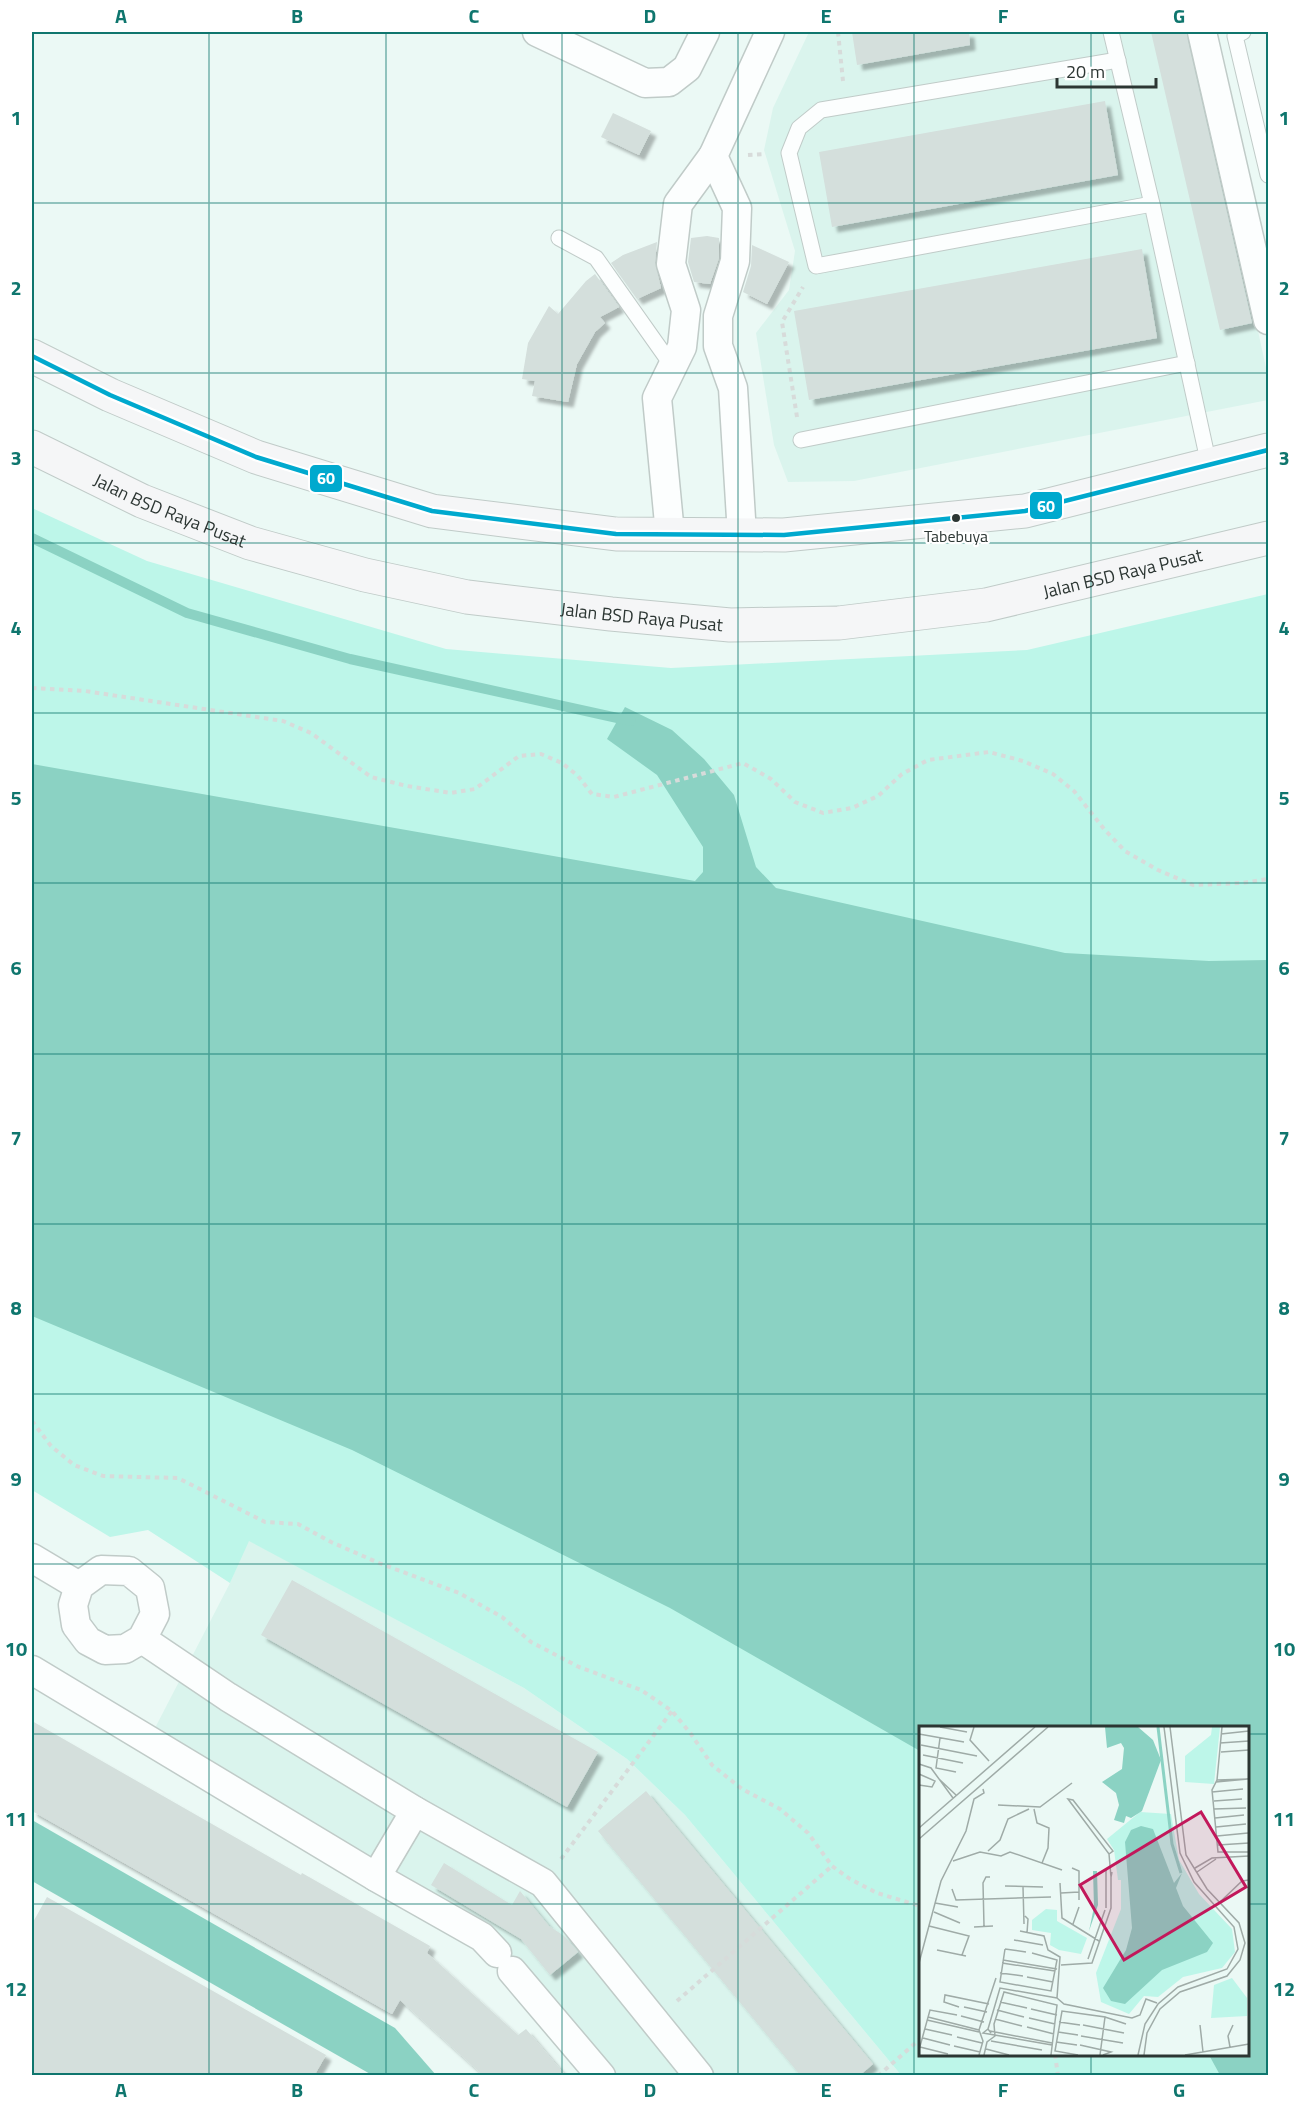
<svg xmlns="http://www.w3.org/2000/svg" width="1300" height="2107" font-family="'Titillium Web',sans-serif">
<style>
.built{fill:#daf4ed}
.green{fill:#bdf6e9;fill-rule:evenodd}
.water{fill:#8bd2c3}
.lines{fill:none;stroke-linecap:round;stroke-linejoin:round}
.stream{stroke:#8bd2c3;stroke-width:10}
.building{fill:#d4dfdc;filter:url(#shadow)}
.lane-casing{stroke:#c0cbc8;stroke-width:17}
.street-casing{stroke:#c0cbc8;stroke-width:31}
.secondary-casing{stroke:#c0cbc8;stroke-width:35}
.path{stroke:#d7dbda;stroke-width:4;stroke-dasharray:4.5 4.5;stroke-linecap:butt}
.lane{stroke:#fcfefe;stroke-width:15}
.street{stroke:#fcfefe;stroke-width:28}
.secondary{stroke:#f5f6f7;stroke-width:33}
.bus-1-casing{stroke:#fff;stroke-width:9}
.bus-1{stroke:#00a9ce;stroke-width:4.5}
.grid{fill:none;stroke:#0f766e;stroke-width:1.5;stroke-opacity:0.55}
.bus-dot{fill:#2c3633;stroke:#fff;stroke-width:2}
.labels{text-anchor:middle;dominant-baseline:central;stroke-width:4.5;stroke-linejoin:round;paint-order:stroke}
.bus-label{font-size:16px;fill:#2c3633;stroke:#fff}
.street-label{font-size:18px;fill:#2c3633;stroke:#fff}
.inset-river{fill:none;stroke:#8bd2c3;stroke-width:3}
.inset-road{fill:none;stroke:#9faba7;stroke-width:1.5}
.view{fill:#c2185b;fill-opacity:0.15;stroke:#c2185b;stroke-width:3}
.inset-edge{fill:none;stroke:#2c3633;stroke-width:3}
.line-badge{stroke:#fff;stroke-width:2}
.badge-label{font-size:16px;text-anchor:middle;font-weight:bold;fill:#fff}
.neatline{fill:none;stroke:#0f766e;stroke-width:2}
.grid-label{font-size:20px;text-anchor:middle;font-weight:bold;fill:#0f766e}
</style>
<defs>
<filter id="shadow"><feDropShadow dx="5.5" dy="5.5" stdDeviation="1.5" flood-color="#0004"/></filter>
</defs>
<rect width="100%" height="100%" fill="#ebf9f5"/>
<!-- built -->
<g class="built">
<path d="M809 32H1193L1268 377V400L854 481 788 482 774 445 756 333 789 290 795 251 764 150 773 108Z"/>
<path d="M248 1540 524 1688 627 1759 685 1815 901 2075H597L463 1918 155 1728 230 1583Z"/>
</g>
<!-- green -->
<path class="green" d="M32 508 147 561 446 649 671 668 1027 650 1268 594V2075H901L685 1815 627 1759 524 1688 249 1541 230 1583 148 1530 110 1537 32 1490ZM920 1728H1248V2054H920Z"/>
<!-- water -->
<g class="water">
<path d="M625 707 672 730 704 759 734 795 756 867 776 888 1065 953 1209 961 1268 960V2075H1220L1209 2055 1248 2054V1728H920V1751L670 1608 352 1450 32 1316V764L695 881 703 872V847L657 775 607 739Z"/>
<path d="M32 1820 395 2028 436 2075H372L32 1881Z"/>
</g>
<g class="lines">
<!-- stream -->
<path class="stream" d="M32 538 187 613 350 659 631 721"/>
</g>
<!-- building -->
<g class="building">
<path d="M852 32H969L970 45 857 65Z"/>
<path d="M1151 32H1186L1252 323 1220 330Z"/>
<path d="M1105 101 1118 175 832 227 819 152Z"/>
<path d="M613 113 651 131 639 155 601 137Z"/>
<path d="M707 236 719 238V258L710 284 694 282 688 262 691 238Z"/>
<path d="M657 242 655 263 661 288 637 299 611 263 623 255Z"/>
<path d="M752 245 789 262 767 304 743 292 751 266Z"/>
<path d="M1142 249 1157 338 809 400 794 311Z"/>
<path d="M595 274 619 307 600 317 605 323 595 332 577 364 568 402 532 396 535 381 522 379 528 343 549 306 558 314 586 281Z"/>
<path d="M292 1580 598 1752 567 1807 261 1635Z"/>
<path d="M32 1721 301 1875 302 1873 430 1946 427 1953 518 2035 526 2029 566 2076H484L400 2000 392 2014 32 1811Z"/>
<path d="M646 1791 873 2064 859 2076H801L598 1831Z"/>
<path d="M444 1863 512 1905 520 1891 549 1926 564 1936 578 1952 550 1975 521 1939 431 1885Z"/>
<path d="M47 1897 326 2055 314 2076H32V1924Z"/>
</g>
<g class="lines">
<defs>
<g id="lane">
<path d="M1111 32 1152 204 1209 465"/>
<path d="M1243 32 1235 36 1268 175"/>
<path d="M1118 60 821 110 799 128 789 153 816 266 1152 204"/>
<path d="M559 238 596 258 673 367"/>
<path d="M801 440 1187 363"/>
</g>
<g id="street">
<path d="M537 32 645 83 669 82 687 68 705 32"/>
<path d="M1202 32 1268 320"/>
<path d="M713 156 737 208 735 261 718 316V346L733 388 742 535"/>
<path d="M670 534 657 398 682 347 686 310 671 264 678 204 713 156 770 32"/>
<path d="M32 1558 79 1586"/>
<path d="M101 1570 129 1571 150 1588 155 1614 142 1639 125 1649 105 1650 88 1641 76 1625 73 1605 79 1586Z"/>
<path d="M142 1639 228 1697 415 1811 543 1883 699 2076"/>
<path d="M32 1670 376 1877 482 1937 497 1953"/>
<path d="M376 1877 415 1811"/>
<path d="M512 1971 601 2076"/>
</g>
<g id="secondary">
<path d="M32 356 110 395 256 457 432 511 616 534 784 535 1025 511 1268 450"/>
<path id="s1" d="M32 447 142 501 250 543 365 575 467 597 611 614 730 625 839 623 986 605 1268 538"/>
</g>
</defs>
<!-- lane casing -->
<use href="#lane" class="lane-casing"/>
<!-- street casing -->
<use href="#street" class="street-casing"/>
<!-- secondary casing -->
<use href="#secondary" class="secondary-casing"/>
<!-- path -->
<g class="path">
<path d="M838 32 843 81"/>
<path d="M748 155 765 154"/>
<path d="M797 417 782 322 803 287"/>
<path d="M32 688 85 691 283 721 311 733 371 777 407 786 451 793 475 789 519 756 541 754 562 763 578 776 592 794 614 797 743 763 771 779 795 802 823 813 852 808 878 796 902 774 928 760 989 752 1023 761 1053 774 1074 791 1104 829 1125 851 1158 870 1193 885 1242 883 1268 879"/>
<path d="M32 1421 51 1446 74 1465 103 1476 178 1478 265 1522 298 1524 331 1542 379 1563 459 1593 502 1617 531 1642 579 1667 641 1690 672 1711 691 1734 712 1765 742 1789 780 1809 808 1833 832 1866 850 1879 877 1893 920 1906"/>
<path d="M561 1859 672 1711"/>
<path d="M677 2001 832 1866"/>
<path d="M1055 2054 1058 2076"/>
<path d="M878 2076 920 2039"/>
</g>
<!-- lane -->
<use href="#lane" class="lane"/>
<!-- street -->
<use href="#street" class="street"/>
<!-- secondary -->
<use href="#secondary" class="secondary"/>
<defs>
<path id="bus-1" d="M32 356 110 395 256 457 432 511 616 534 784 535 1025 511 1268 450"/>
</defs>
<!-- bus-1 casing -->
<use href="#bus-1" class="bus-1-casing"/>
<!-- bus-1 -->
<use href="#bus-1" class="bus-1"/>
</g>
<!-- grid -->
<path class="grid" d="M209 32V2076M386 32V2076M562 32V2076M738 32V2076M914 32V2076M1091 32V1728M32 203H1268M32 373H1268M32 543H1268M32 713H1268M32 883H1268M32 1054H1268M32 1224H1268M32 1394H1268M32 1564H1268M32 1734H920M1248 1734H1268M32 1904H920M1248 1904H1268M1091 2054V2076"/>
<!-- markers -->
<circle class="bus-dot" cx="956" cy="518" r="5"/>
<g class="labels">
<!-- bus labels -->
<g class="bus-label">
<text x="956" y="536">Tabebuya</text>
</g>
<!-- street labels -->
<g class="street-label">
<text stroke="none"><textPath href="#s1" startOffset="152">Jalan BSD Raya Pusat</textPath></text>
<text stroke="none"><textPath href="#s1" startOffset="1124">Jalan BSD Raya Pusat</textPath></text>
<text stroke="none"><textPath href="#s1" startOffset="638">Jalan BSD Raya Pusat</textPath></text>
</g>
</g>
<!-- overview -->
<g transform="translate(919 1726)">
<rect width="330" height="330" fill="#ebf9f5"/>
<path d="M293 1H301L295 58 266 56V30L292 9ZM221 86 252 88 260 134 280 168 313 203 316 226 303 242 264 251 239 271 225 270 210 288 182 276 177 247 202 183V154H199L195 124 188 113ZM127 183 138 184V195L168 212 162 228 140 224 131 219 132 207 113 204V194ZM313 252 328 272V290L292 292 295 259Z" fill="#bdf6e9"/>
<path d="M186 1H219L234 14 242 34 223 85 212 92 207 90 205 97 195 94 200 79 197 67 183 56 203 43 205 22 202 17 188 22ZM222 100 234 103 255 157 263 147 257 162 264 180 294 217 288 226 243 244 206 278 192 275 184 262 207 224 213 202 206 116 212 104ZM174 145H178L179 179 170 205 175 181Z" fill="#8bd2c3"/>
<path class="inset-river" d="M239 1 253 118 262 147"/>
<path class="inset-road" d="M21 1 48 6M55 1 51 14 70 35M303 1 298 54 293 64 299 126H330M0 8 45 16M302 8 330 5M21 12 17 42 37 46M301 17 330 15M2 19 58 30M302 26 330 24M4 29 44 37M0 38 12 42 34 72M0 48 16 55 13 61 0 59M20 53 37 69M297 56 329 53 298 54M293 66 324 63M149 73 154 74 194 125 190 128ZM295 75 323 73M79 79 121 81 153 57M115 83 118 97 130 102 129 122 123 137M295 83 327 82M296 92 325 89M297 101 327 98M0 102 116 1M298 110 329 107M0 113 129 1M299 119 330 117M69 125 81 114 89 93 110 83M190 128 192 151 193 146M34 135 61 126 82 130 91 126 143 144M153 142 160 145V174M276 142 293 132 330 130M278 146 297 133M141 157 143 192 180 215M86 160 124 161M104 161 105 198M33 163 37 174 132 171M142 167 160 166M301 176 323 155 330 154M16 177 39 181M187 182V143M15 186 41 197M106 190 109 193 108 207M154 198 160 181M10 200 50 210 43 229M65 200 64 157 67 151H71M55 201 74 200M101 205 125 210 129 224 141 231 138 272 145 278 213 292 221 289 227 273 238 277M95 214 124 219M86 223 81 256 132 265 138 234 113 227M86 223 107 226M18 224 47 230M169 233 186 184M84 234 138 243M0 237 22 155 47 105 55 73 65 67 64 63M83 237 136 245M142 239 173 237 192 182V151M81 247 104 250M108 251 134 256M81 276 108 282M40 281 25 276 26 269 70 278M45 281 68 286M112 283 138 289M78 284 105 291M42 290 65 296M9 291 60 304M186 291 207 298M110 292 136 298M76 293 103 300M8 294 60 306M140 296 161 299M164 299 205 307M281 299 284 326M108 301 135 308M6 303 33 309M69 303 81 262 138 272M71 305 133 317M139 306 159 309M72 307 69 303 64 307 133 319M162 310 204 317M38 311 63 317M4 312 31 319M72 315 123 324M137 316 158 319M161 319 192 326 184 329M35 320 61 326M1 321 29 328M311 321 309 310 314 299M67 323 90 329M0 324 11 284 38 289M60 329 64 315 60 304 77 252M65 329 68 316 76 310 75 298 85 266 138 279 132 329M159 329 136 325 143 285 186 291 181 329M219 329 226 298 239 278 259 261 308 243 319 223 315 201 275 156 261 127 245 1M225 329 228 307 241 283 261 266 308 250 321 234 326 217 320 197 288 163 267 129 251 1M266 329 330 318"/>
<path class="view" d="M282 86 327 161 205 234 161 159Z"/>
<rect width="330" height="330" class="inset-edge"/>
</g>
<g class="line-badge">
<rect x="309" y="464" width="34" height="29" rx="6" fill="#00a9ce"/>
<rect x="1029" y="491" width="34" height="29" rx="6" fill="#00a9ce"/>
</g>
<g class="badge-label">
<text x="326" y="484">60</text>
<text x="1046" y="512">60</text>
</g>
<!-- border -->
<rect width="1300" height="2107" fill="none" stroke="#ffffff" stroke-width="66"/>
<!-- scale -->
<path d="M1057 78v9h99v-9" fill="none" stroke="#2c3633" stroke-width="3"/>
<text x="1066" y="78" font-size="18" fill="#2c3633" stroke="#ffffff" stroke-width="4.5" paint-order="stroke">20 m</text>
<rect x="33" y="33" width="1234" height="2041" class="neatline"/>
<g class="grid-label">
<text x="121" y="23">A</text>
<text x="297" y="23">B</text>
<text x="474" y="23">C</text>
<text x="650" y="23">D</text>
<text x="826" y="23">E</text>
<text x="1003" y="23">F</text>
<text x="1179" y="23">G</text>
<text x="16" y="125">1</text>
<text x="1284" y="125">1</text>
<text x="16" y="295">2</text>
<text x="1284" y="295">2</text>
<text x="16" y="465">3</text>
<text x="1284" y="465">3</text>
<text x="16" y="635">4</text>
<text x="1284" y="635">4</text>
<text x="16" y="805">5</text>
<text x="1284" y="805">5</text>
<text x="16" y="975">6</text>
<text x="1284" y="975">6</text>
<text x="16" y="1145">7</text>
<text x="1284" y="1145">7</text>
<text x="16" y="1315">8</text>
<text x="1284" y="1315">8</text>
<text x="16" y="1486">9</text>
<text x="1284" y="1486">9</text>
<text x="16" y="1656">10</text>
<text x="1284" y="1656">10</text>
<text x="16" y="1826">11</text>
<text x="1284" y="1826">11</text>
<text x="16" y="1996">12</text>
<text x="1284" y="1996">12</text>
<text x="121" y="2097">A</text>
<text x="297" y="2097">B</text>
<text x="474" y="2097">C</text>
<text x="650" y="2097">D</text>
<text x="826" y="2097">E</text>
<text x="1003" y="2097">F</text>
<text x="1179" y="2097">G</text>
</g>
</svg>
